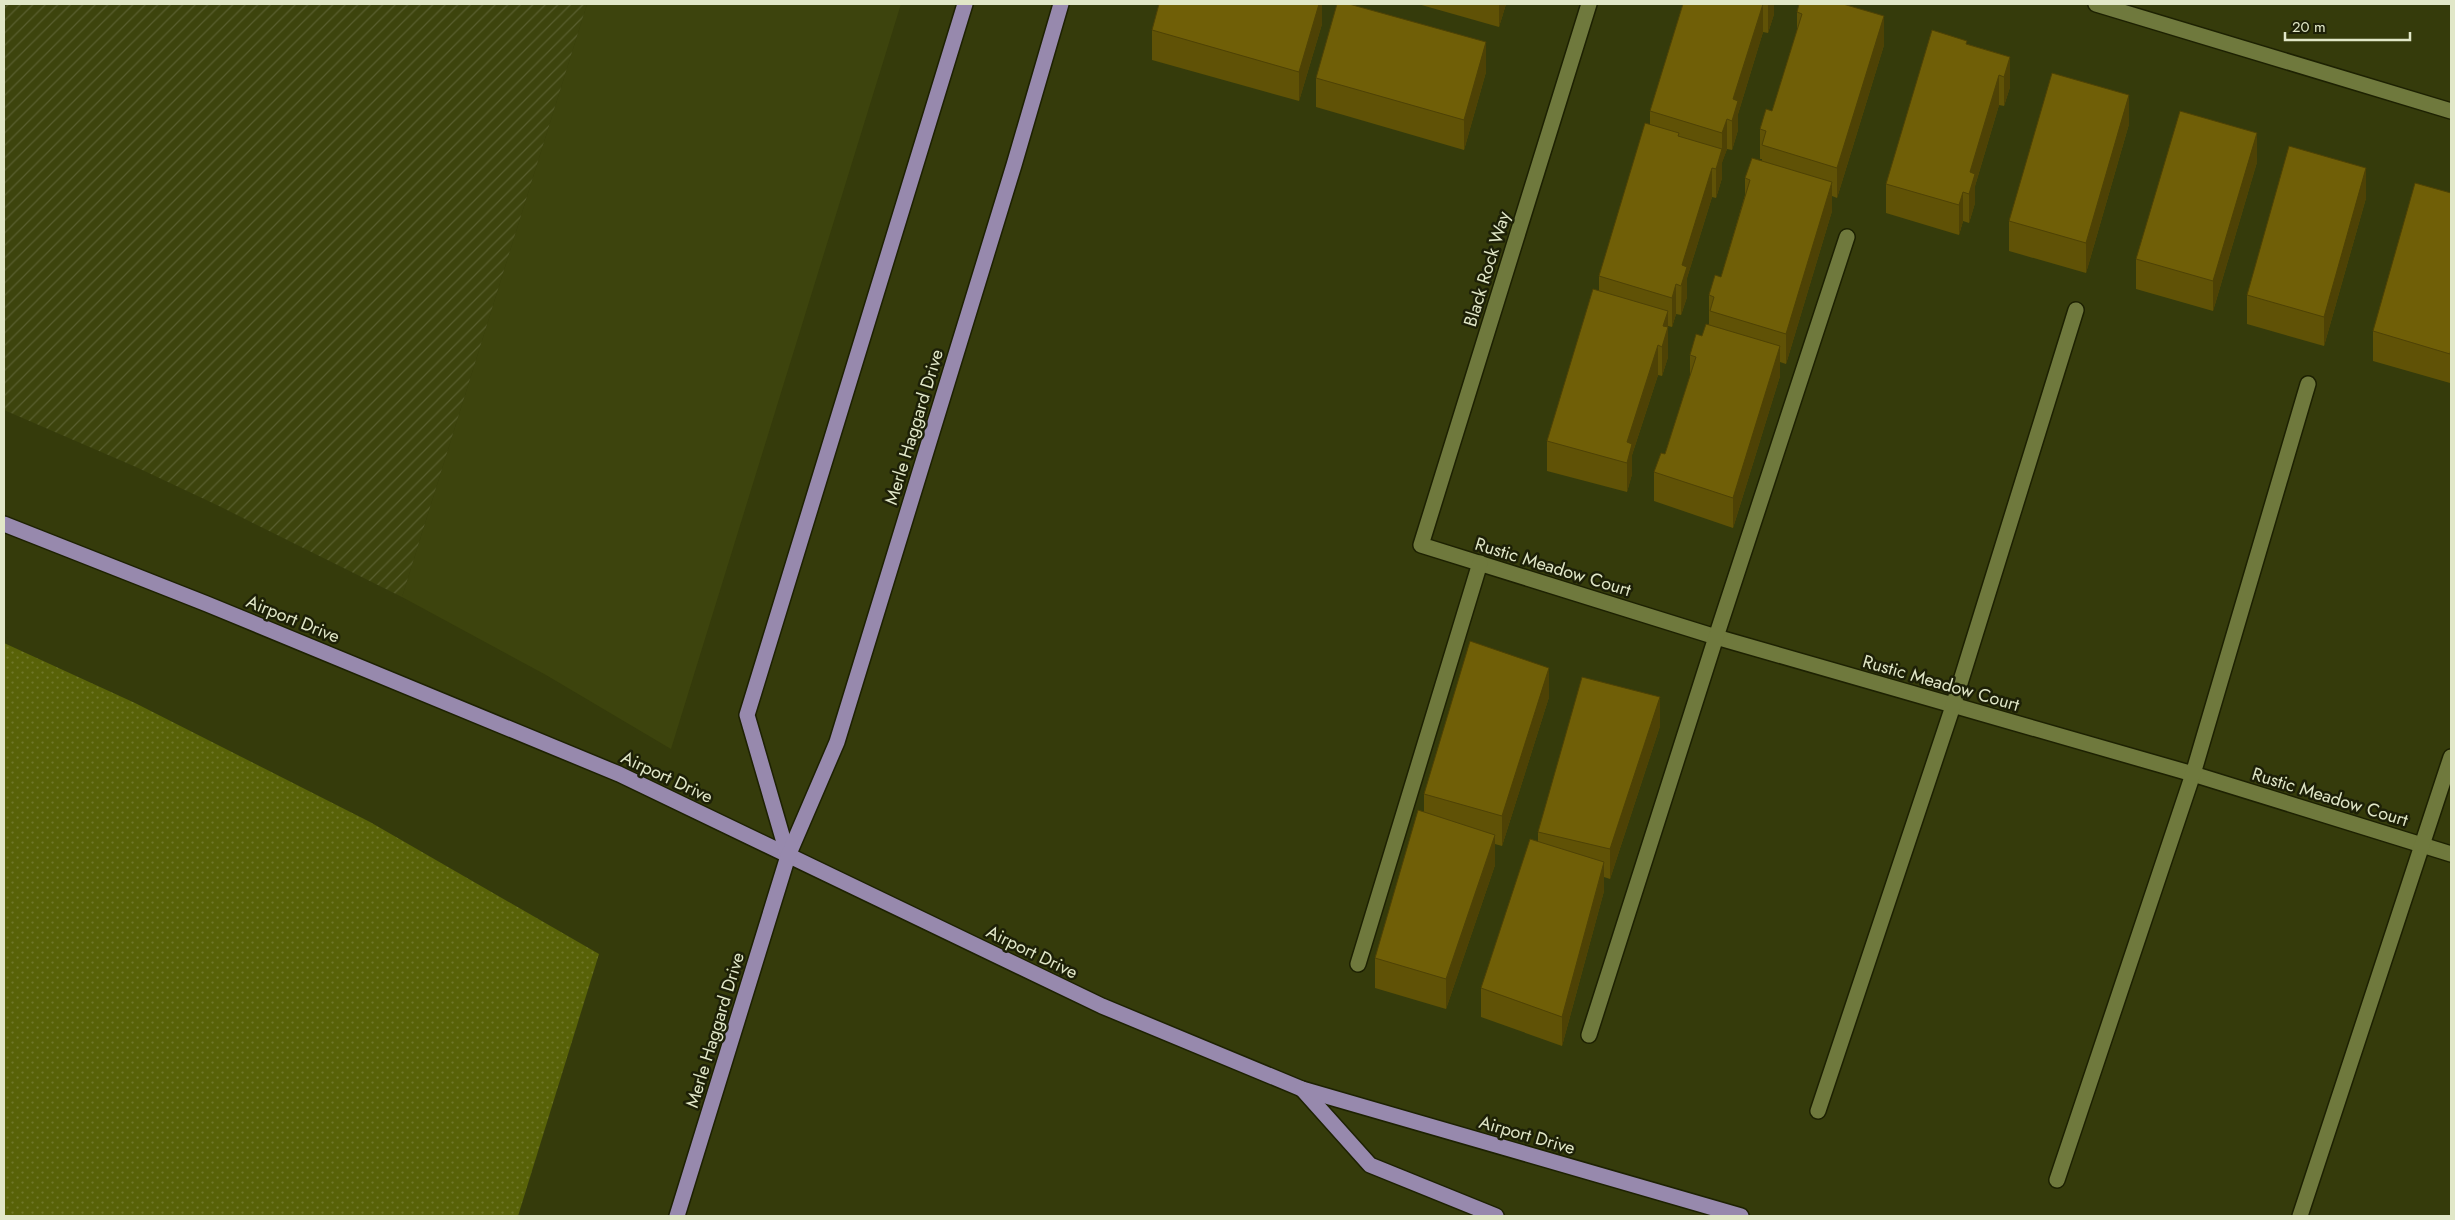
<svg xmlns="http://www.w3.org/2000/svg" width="2455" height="1220" font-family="Jost,sans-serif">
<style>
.built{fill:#3d440d}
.industrial{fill:url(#industrial-furrows)}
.grass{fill:url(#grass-dots)}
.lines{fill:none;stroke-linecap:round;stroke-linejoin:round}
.minor-casing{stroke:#1d2102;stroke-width:18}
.major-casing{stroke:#1d2102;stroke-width:18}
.minor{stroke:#6f793d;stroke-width:15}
.major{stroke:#9789ad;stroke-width:15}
.wall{fill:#605206}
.shaded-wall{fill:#4e4205}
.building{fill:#705f07;stroke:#4e4205}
.labels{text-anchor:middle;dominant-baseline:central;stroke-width:5;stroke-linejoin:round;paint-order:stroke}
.street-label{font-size:18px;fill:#e1e7c8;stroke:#1d2007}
</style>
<defs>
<pattern id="industrial-furrows" width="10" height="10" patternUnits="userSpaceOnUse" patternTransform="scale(1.25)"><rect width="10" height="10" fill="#3d440d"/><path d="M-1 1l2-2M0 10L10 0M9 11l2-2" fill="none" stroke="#595f2f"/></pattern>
<pattern id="grass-dots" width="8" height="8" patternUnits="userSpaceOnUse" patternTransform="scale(1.25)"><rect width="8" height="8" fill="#586208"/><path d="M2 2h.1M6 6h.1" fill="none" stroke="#70782a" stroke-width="1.8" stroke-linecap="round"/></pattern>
</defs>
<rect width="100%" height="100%" fill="#353b0b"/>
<!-- built -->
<path class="built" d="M587 4H901L671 749 546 675 402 597Z"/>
<!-- industrial -->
<path class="industrial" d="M4 4H587L402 597 219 506 136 467 4 410Z"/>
<!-- grass -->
<path class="grass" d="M4 643 135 703 370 822 599 954 518 1216H4Z"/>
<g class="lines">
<defs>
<g id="minor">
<path d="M1589 4 1421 545 1716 637 2193 774 2451 854"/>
<path d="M2096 4 2451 111"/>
<path d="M1358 964 1480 563"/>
<path d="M1589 1035 1716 637 1847 237"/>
<path d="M1818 1111 1953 706 2076 310"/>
<path d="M2057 1180 2193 774 2308 384"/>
<path d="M2300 1216 2451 757"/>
</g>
<g id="major">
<path d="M4 524 207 604 619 774 1102 1006 1302 1089 1741 1216"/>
<path d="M788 856 747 715 965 4"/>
<path d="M1302 1089 1370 1165 1496 1216"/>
<path d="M677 1216 788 856 837 742 1014 165 1061 4"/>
</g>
</defs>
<!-- minor casing -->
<use href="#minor" class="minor-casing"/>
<!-- major casing -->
<use href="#major" class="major-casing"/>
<!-- minor -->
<use href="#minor" class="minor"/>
<!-- major -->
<use href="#major" class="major"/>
</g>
<!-- wall -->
<g class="wall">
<path d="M1322 4V24L1299 101 1152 60V30Z"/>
<path d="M1418 4H1506L1499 27Z"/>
<path d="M1683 4H1774V14L1768 33 1763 32 1738 114V130L1732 150 1727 149 1722 162V178L1716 198 1712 197 1687 278V297L1681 315 1676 314 1672 327 1668 326V357L1662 376 1658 375 1632 455V474L1627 492 1547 471V441L1599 290V276L1650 124V111Z"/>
<path d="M1797 12 1884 45 1837 198 1832 196V211L1786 364 1780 362V376L1733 528 1654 501V472L1665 454 1690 376V355L1709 324V295L1721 277 1745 195V178L1762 161V159H1760V129L1772 111 1797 31Z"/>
<path d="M1967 44 2010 57V87L2004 106 1999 105 1975 186V203L1969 223 1963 221 1959 235 1886 213V184Z"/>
<path d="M1486 72 1464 150 1316 107V78Z"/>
<path d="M2129 124 2086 273 2009 251V221Z"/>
<path d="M2257 162 2213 311 2136 289V259Z"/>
<path d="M2451 193V378L2450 383 2373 361V331Z"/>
<path d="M2366 198 2324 346 2247 324V295Z"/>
<path d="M1549 697 1502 846 1495 844V865L1446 1009 1375 988V958L1424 812V794Z"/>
<path d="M1660 726 1610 879 1604 877V891L1562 1046 1481 1017V988L1538 842V832Z"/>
</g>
<!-- shaded-wall -->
<g class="shaded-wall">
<path d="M1319 4H1322V24L1299 101V72Z"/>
<path d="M1499 4H1506L1499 27Z"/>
<path d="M1763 4V32L1738 114V130L1732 150V121L1733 99Z"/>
<path d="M1768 4H1774V14L1768 33Z"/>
<path d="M1884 16V45L1837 198V168Z"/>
<path d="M1486 42V72L1464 150V120Z"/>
<path d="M2010 57V87L2004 106V77Z"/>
<path d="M1999 75V105L1975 186V203L1969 223V194L1970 172Z"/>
<path d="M2129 95V124L2086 273V243Z"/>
<path d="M1727 119V149L1722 163V133Z"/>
<path d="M2257 133V162L2213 311V281Z"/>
<path d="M1722 149V178L1716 198V169Z"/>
<path d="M1712 168V197L1687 278V297L1681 315 1682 265Z"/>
<path d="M2366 168V198L2324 346V317Z"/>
<path d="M1832 182V211L1786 364V334Z"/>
<path d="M1963 192V221L1959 235V205Z"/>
<path d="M1676 284V314L1672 327V298Z"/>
<path d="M1668 311V357L1662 376V347L1663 326Z"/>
<path d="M1658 345V375L1632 455V474L1627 492V442Z"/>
<path d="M1780 346V376L1733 528V498Z"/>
<path d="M2451 348V378L2450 383V354Z"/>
<path d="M1549 668V697L1502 846V816Z"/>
<path d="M1660 697V726L1610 879V849Z"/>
<path d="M1495 835V865L1446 1009V979Z"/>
<path d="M1604 862V891L1562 1046V1017Z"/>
</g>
<!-- building -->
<g class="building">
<path d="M1159 4H1319L1299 72 1152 30Z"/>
<path d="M1337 4H1349L1486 42 1464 120 1316 78Z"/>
<path d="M1683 4H1763L1733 99 1738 101 1732 121 1727 119 1722 133 1650 111Z"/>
<path d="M1799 4H1843L1884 16 1837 168 1762 145 1766 131 1760 129 1766 109 1772 111 1802 14 1797 12Z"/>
<path d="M1932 30 1967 41 1966 44 2010 57 2004 77 1999 75 1970 172 1975 174 1969 194 1963 192 1959 205 1886 184Z"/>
<path d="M2052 73 2129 95 2086 243 2009 221Z"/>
<path d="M2180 111 2257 133 2213 281 2136 259Z"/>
<path d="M1645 123 1679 133 1678 136 1722 149 1716 169 1712 168 1682 265 1687 267 1681 286 1676 284 1672 298 1599 276Z"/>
<path d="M2289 146 2366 168 2324 317 2247 295Z"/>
<path d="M1752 158 1832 182 1786 334 1710 311 1714 297 1709 295 1715 275 1721 277 1750 180 1745 178Z"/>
<path d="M2415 183 2451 193V348L2450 354 2373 331Z"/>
<path d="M1593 289 1668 311 1663 326 1668 327 1662 347 1658 345 1627 442 1632 444 1627 463 1547 441Z"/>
<path d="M1706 324 1780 346 1733 498 1654 472 1661 453 1665 454 1696 357 1690 355 1696 334 1702 336Z"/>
<path d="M1470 641 1549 668 1502 816 1424 794Z"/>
<path d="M1582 677 1660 697 1610 849 1538 832Z"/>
<path d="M1418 810 1495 835 1446 979 1375 958Z"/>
<path d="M1530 839 1604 862 1562 1017 1481 988Z"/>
</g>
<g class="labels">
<!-- street labels -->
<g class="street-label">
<text transform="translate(1487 269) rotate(-73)">Black Rock Way</text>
<text transform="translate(914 427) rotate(-73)">Merle Haggard Drive</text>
<text transform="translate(1553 567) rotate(17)">Rustic Meadow Court</text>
<text transform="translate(293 619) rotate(22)">Airport Drive</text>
<text transform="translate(1941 683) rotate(16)">Rustic Meadow Court</text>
<text transform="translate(667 777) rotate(25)">Airport Drive</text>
<text transform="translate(2330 797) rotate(17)">Rustic Meadow Court</text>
<text transform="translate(1032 952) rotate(26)">Airport Drive</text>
<text transform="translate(715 1030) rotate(-73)">Merle Haggard Drive</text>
<text transform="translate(1527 1135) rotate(16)">Airport Drive</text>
</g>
</g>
<!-- border -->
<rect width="2455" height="1220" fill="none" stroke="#e1e7c8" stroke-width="10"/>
<!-- scale -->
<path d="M2285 32v8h125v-8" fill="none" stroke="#e1e7c8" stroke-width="2.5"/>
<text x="2292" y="32" font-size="15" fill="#e1e7c8" stroke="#1d2007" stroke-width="4" paint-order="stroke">20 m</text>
</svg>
